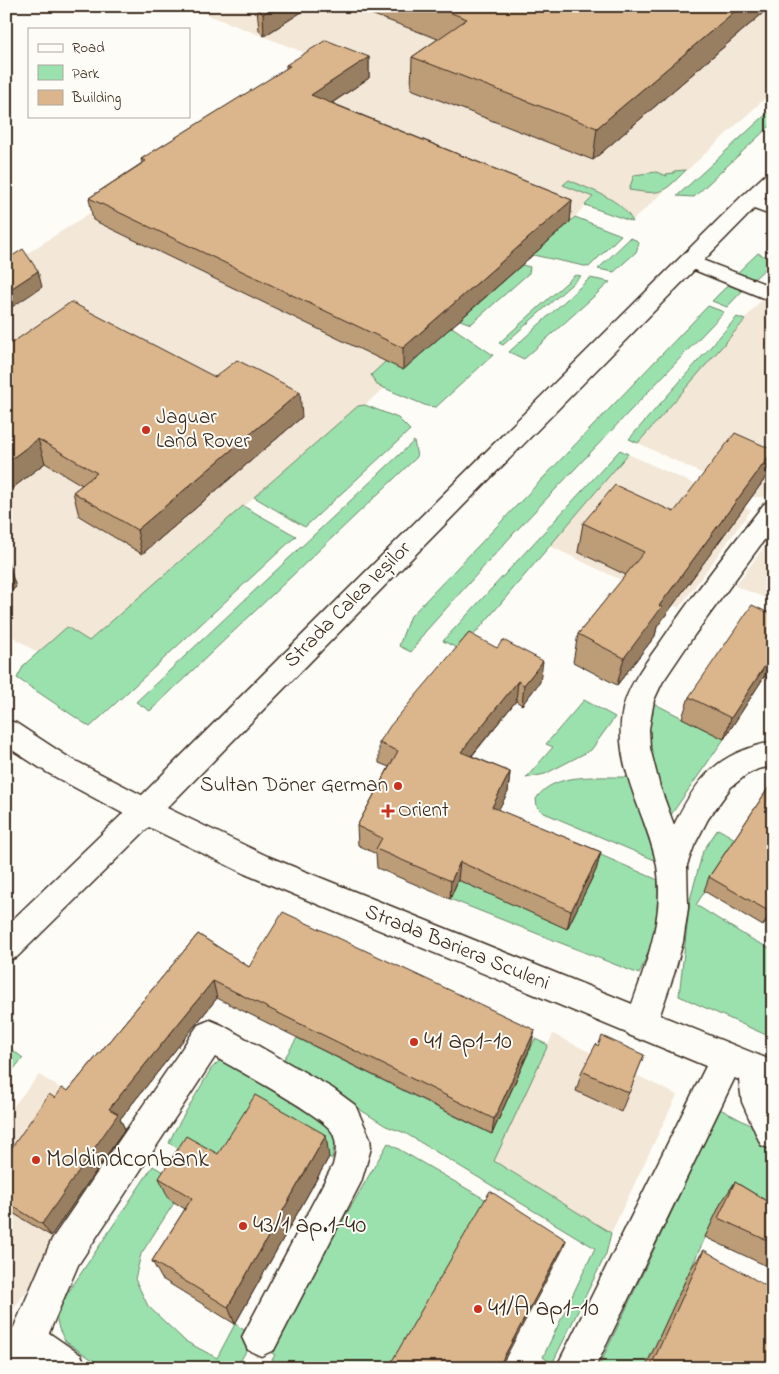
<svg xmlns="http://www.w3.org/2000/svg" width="779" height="1374" font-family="'Indie Flower',sans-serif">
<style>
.built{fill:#f3e7d7}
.green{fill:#9be1ae;stroke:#6b8666}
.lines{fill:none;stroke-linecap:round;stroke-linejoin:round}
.minor-casing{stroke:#3b2a1e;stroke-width:3}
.major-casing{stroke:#3b2a1e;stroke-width:3}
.minor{fill:#fdfcf7;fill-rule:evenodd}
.major{fill:#fdfcf7;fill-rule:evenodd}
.wall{fill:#bc9d78;stroke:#3b2a1e}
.shaded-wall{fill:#997f62;stroke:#3b2a1e}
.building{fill:#dbb68c;stroke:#3b2a1e}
.poi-dot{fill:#c8321e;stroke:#fdfcf7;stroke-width:2}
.labels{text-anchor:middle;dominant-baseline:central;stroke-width:4;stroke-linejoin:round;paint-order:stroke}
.poi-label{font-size:21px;fill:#3b2a1e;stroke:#fdfcf7;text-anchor:start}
.street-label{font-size:21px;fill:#3b2a1e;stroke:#fdfcf7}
.near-poi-label{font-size:25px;fill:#3b2a1e;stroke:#fdfcf7;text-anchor:start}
</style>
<rect width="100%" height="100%" fill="#fdfcf7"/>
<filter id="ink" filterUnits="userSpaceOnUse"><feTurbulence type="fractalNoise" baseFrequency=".02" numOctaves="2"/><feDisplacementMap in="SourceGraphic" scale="10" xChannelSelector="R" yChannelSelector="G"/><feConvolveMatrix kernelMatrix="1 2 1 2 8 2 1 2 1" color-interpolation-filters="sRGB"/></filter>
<g filter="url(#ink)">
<!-- built -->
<g class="built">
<path d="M185 6H773V91L632 221 622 207 612 200 593 197 570 222 365 405 358 407 89 642 67 628 38 653 6 632V267L326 61Z"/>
<path d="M763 298 773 302V485L764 497H752L638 443Z"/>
<path d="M628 454 751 510 679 608 550 546Z"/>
<path d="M773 535V601L735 586Z"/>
<path d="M553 1034 677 1095 611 1233 494 1161Z"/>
<path d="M39 1075 133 1133 62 1243 6 1319V1115Z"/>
</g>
<!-- green -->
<g class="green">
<path d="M773 108V123L694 197 677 196Z"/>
<path d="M686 170C662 194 663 195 629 190L634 175 656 172 667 176 666 174 674 173V171Z"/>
<path d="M569 180C592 191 621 198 633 222L585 205 593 197 563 185Z"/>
<path d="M575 217 621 235 589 267 533 255Z"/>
<path d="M630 238 636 240 639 243 636 252 614 272 598 269Z"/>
<path d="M758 253 773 261 751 282 735 275Z"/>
<path d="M522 265 530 267 529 273 471 324 460 320Z"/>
<path d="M575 275 581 276 503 345 499 343Z"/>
<path d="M590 278 610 282 524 359 509 352Z"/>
<path d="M731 282 745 288 727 307 712 301Z"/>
<path d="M708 306 724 312 514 533 425 632 411 652 399 646 409 618Z"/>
<path d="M737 317 745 320 638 443 629 439Z"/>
<path d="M452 327 493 355 436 407 427 406 377 385 371 375 385 362Z"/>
<path d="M365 405 398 418 410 430 305 527 254 497 358 406Z"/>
<path d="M414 441 417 457 150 711 136 702Z"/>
<path d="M620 450 628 454 461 650 443 641Z"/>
<path d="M243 506 296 536 90 727 17 678 24 665 67 627 89 641Z"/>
<path d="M584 700 615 717 591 750 545 774 526 778 553 747 546 744Z"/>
<path d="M653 703 724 739 668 819 647 744Z"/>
<path d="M631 777 657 861 542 812 537 807 536 799C553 771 601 778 631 777Z"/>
<path d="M718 829 737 840 696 905 749 938 773 950V1038L679 996 690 900 703 851Z"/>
<path d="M564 839 658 880C660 916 654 942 639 974L450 899 458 880 567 928Z"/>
<path d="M297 1038 491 1134 535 1039 548 1045 494 1161 611 1233 606 1254 552 1364 543 1357 595 1248 405 1133 386 1126 283 1061Z"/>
<path d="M7 1046 23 1058 6 1078V1047Z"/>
<path d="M226 1060 333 1122 336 1133 332 1159 329 1157 225 1176 169 1143 174 1132 211 1069 219 1061Z"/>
<path d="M720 1109 758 1129 773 1158V1209L721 1203 645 1368H606L600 1364Z"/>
<path d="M388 1143 488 1201 392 1368H267L275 1355 267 1350Z"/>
<path d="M153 1166 180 1182 174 1203 141 1254 135 1279 148 1306 185 1341 217 1358 235 1324 255 1337 236 1368H104L65 1341 59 1329 55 1312Z"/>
</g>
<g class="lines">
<defs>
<g id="minor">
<path d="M689 255 773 287V302L682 265 679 261 682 257Z"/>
<path d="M773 501V528L695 634 662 683 654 700 649 729 650 748 660 787 674 825C697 777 719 752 773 742V766L758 769 746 775 731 787 708 819 694 846 687 865 688 908 683 942 674 974 653 1035 641 1040 629 1035 625 1024C642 975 666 920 657 866 647 814 611 764 623 709 629 682 649 659 664 637 696 591 730 547 764 504Z"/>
<path d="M6 720 16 723 68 757 155 802 160 811 155 820 145 824 135 820 48 773 6 746Z"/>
<path d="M210 1020 222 1025 332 1088 355 1105 370 1138 371 1148 361 1182 274 1350 261 1356 248 1350 242 1337 333 1165C336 1153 338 1143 332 1132 323 1116 236 1069 215 1057L78 1265 49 1333 81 1355 87 1368H35L32 1366 31 1368H6V1337L14 1327 52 1239 198 1025Z"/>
<path d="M727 1043 739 1048 744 1059 755 1055 767 1059 773 1078V1150L761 1145 742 1102 738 1071 595 1368H556L715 1048Z"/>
</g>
<path id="major" d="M773 172V189L764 199 773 203V216L754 209 167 808 267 856 773 1061V1094L245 874 149 827 17 957 6 961V926L135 802 742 196 766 174Z"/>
</defs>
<!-- minor casing -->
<use href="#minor" class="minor-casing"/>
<!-- major casing -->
<use href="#major" class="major-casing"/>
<!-- minor -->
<use href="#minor" class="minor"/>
<!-- major -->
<use href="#major" class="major"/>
</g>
<!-- wall -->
<g class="wall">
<path d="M311 6 264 36 259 30 257 8Z"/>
<path d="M324 6H337V11Z"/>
<path d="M355 6H771L593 160 411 89 412 57 438 39 355 8Z"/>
<path d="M369 57V78L332 103 572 200 570 222 403 370 93 220 89 198 142 163 141 159 286 69V65Z"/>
<path d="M6 347 215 377 302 417 142 554 79 516 73 492 82 485 45 463 6 493Z"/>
<path d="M764 480 657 627 655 636 617 685 573 662 578 634 626 575 578 552 583 523 674 512Z"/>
<path d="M773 615V682L764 677 724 739 682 718 689 697Z"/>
<path d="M469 633 540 682 522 705 516 701 472 756 510 772 508 792 498 810 601 852 596 870 567 929 458 880 450 899 377 868 376 854 358 845 357 826 389 767 379 763V743Z"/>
<path d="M773 781V910L763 926 704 891 709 877Z"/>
<path d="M198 934 249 967 531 1046 492 1134 217 998 120 1119 125 1129 51 1236 6 1209V1156L55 1098 68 1091Z"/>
<path d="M598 1046 644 1055 621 1112 576 1091 582 1071Z"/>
<path d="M218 1154 329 1157 235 1324 162 1279 152 1261 185 1209 169 1199 159 1178Z"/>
<path d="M735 1182 773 1205V1269L705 1237 721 1203Z"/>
<path d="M704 1250 773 1368H645L691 1268Z"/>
</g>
<!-- shaded-wall -->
<g class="shaded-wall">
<path d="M275 6H311L264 36 263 14Z"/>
<path d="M741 6H771L593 160 597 128Z"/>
<path d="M369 57V78L312 116 311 95Z"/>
<path d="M572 200 570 222 403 370V348Z"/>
<path d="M38 271 42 287 6 311V292Z"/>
<path d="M300 392 302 417 142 554 137 530Z"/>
<path d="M38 439 45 463 6 493V463Z"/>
<path d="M773 451 764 480 657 627 655 636 617 685 624 658 659 606Z"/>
<path d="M8 563 16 587 6 597V565Z"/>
<path d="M772 655 764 677 724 739 731 718Z"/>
<path d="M543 661 540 682 522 705 524 685Z"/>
<path d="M518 681 516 701 459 771 461 752Z"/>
<path d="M510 772 508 792 490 826 492 807Z"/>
<path d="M601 852 596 870 567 929 571 911Z"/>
<path d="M460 862 458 880 450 899 451 881Z"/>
<path d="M773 907V910L763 926 770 912Z"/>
<path d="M213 981 217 998 120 1119 125 1129 51 1236 42 1224 109 1109Z"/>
<path d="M535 1030 531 1046 492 1134 494 1119Z"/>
<path d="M326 1135 329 1157 235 1324 228 1307Z"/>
<path d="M566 1240 563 1249 500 1368H498Z"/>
</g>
<!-- building -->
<g class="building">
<path d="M259 6H275L263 14 257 8Z"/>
<path d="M433 6H741L597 128 412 57 467 19Z"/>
<path d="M326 40 369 57 311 95 572 200 403 348 89 198 146 161 141 159 290 66 286 65Z"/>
<path d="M23 249 38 271 6 292V260Z"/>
<path d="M71 302 215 377 237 360 300 392 137 530 73 492 97 473 38 439 6 463V347Z"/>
<path d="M735 433 773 450V451L659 606 662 607 624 658 578 634 644 552 583 523 615 485 674 512Z"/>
<path d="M752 605 773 615V656L772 655 731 718 689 697Z"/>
<path d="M469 633 497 648 503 640 543 661 524 685 518 681 461 752 510 772 492 807 601 852 571 911 460 862 451 881 376 849 382 838 357 826 398 751 379 743 390 726Z"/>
<path d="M773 781V907L770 912 709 877Z"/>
<path d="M283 912 535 1030 494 1119 213 981 109 1109 118 1114 42 1224 6 1202V1156L49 1094 55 1098 62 1088 68 1091 198 934 249 967Z"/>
<path d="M602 1036 644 1055 629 1093 582 1071 596 1044 598 1046Z"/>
<path d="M255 1095 326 1135 228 1307 152 1261 192 1198 159 1178 186 1136 218 1154Z"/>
<path d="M735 1182 773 1205V1243L718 1218Z"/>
<path d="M490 1191 566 1240 498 1368H388Z"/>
<path d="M704 1250 773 1290V1368H650Z"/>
</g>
</g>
<!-- markers -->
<g class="poi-dot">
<circle cx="146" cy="430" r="5"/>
<circle cx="398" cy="786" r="5"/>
<path d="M385.5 803.5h5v5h5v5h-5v5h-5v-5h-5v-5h5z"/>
<circle cx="414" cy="1042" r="5"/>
<circle cx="36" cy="1160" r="5"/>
<circle cx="243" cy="1226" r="5"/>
<circle cx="478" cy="1309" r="5"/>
</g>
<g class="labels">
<!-- poi labels -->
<g class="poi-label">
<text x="156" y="418">Jaguar<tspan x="156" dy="24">Land Rover</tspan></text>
<text x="388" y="786" text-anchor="end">Sultan Döner German</text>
<text x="398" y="811">Orient</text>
</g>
<!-- street labels -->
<g class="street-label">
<text transform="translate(348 605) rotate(-45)">Strada Calea Ieșilor</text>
<text transform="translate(457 948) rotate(22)">Strada Bariera Sculeni</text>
</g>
<!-- near-poi labels -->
<g class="near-poi-label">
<text x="424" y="1042">41 ap1-10</text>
<text x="46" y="1160">Moldindconbank</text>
<text x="253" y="1226">43/1 ap.1-40</text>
<text x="488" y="1309">41/A ap1-10</text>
</g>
</g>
<!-- margin -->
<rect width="779" height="1374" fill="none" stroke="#fdfcf7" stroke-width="25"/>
<rect x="12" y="12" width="754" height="1349" fill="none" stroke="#3b2a1e" stroke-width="2" filter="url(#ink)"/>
<!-- legend -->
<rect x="28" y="28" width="162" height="90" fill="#fdfcf7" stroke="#afa8a0"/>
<rect x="38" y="44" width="25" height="8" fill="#fdfcf7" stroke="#afa8a0"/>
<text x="72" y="52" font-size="15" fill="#3b2a1e">Road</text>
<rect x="38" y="65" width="25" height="15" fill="#9be1ae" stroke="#afa8a0"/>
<text x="72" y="78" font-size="15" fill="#3b2a1e">Park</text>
<rect x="38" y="90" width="25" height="15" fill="#dbb68c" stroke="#afa8a0"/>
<text x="72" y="102" font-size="15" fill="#3b2a1e">Building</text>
</svg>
